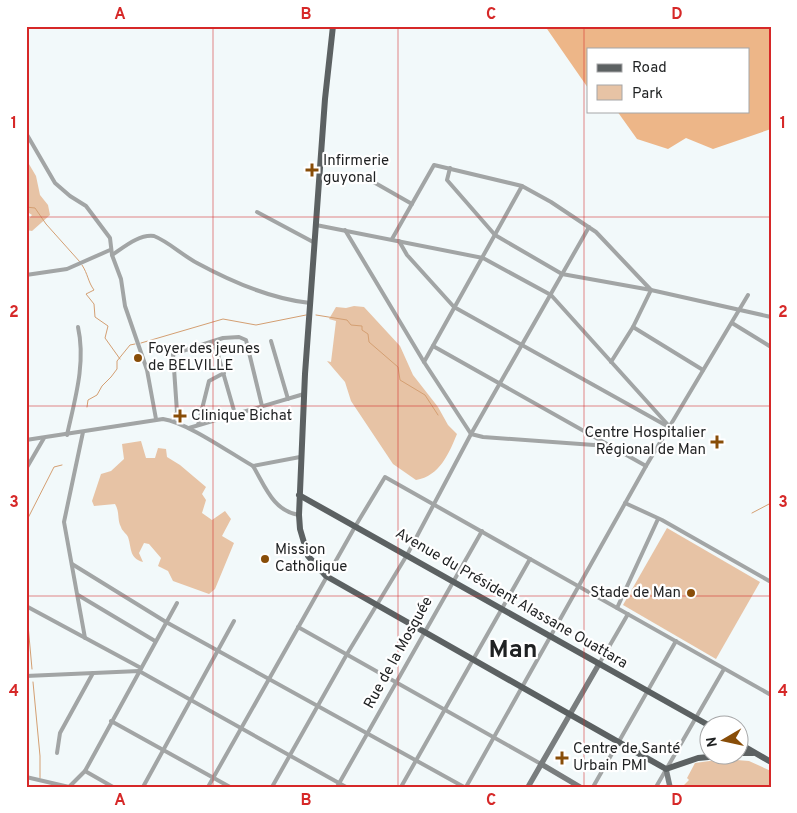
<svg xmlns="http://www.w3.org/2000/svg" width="797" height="813" font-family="Overpass,sans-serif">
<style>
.green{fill:#e7c3a5}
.forest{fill:#edb688}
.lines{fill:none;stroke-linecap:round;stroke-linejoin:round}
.stream{stroke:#d49f72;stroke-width:1}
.street{stroke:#a2a5a5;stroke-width:4}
.secondary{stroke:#797d7e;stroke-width:5.5}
.primary{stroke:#5c6162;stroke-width:6}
.grid{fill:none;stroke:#d62828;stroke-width:1;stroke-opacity:0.55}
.poi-dot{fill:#884d08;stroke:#fff;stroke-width:2}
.labels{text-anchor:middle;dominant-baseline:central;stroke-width:4.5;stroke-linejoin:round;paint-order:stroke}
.poi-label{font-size:15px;fill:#1f2122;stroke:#fff;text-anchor:start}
.street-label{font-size:15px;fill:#1f2122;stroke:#fff}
.town-label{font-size:25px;font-weight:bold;fill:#1f2122;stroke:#fff}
.neatline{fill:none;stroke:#d62828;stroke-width:2}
.grid-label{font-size:16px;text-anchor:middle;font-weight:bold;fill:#d62828}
</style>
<rect width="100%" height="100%" fill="#f2f9fa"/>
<!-- green -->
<g class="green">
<path d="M26 159 36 176 40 195 48 205 50 215 32 231 26 230V222L32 215 26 211Z"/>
<path d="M354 306 364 307 400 346 413 375 438 407 448 425 457 434C449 453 440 476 416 480L393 464 351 401 345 382 327 361 331 362 336 321 329 319 336 307 346 308Z"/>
<path d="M141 441 146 458H155L158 448 166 449 167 457 180 465 206 487 202 494 206 500 202 513 212 520 225 511 231 519 222 536 234 543 215 589 209 594 173 581 168 571 158 566 161 558 149 544 144 543 139 553 143 562C129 558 132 549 128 537 126 533 122 531 121 527 117 520 120 512 115 504L94 506 92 501 101 474 111 471 124 459 122 444Z"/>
<path d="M667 528 760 582 716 659 623 605Z"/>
<path d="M724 759 749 761 771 771V787H682L689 780 687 778 695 763Z"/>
</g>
<!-- forest -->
<path class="forest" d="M545 26H771V129L713 149 686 138 668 149 637 139 617 111H748V49H588V88Z"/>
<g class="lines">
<!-- stream -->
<g class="stream">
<path d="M26 207 35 208 46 224 80 262"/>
<path d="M82 265C88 274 88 282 94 290L86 294 94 304 95 317 108 326 105 338 120 359"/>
<path d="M316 315 347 320 351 325 362 326V330L368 334 369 342 398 367 400 380 425 395 438 415"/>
<path d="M141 343 223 319 256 325 306 315"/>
<path d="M87 407 88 400 97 395 102 386 111 377 117 369V361L130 345 135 344"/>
<path d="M752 513 771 503"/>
<path d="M26 522 54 467 62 465"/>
<path d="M27 614 32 669"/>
<path d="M33 682 40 756V778"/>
</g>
<!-- street -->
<g class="street">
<path d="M26 133 55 183 70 196 86 206 110 238 112 255 121 279 125 306 147 370 156 419"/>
<path d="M450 168 447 180 495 235 562 274 651 290 771 317"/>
<path d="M363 176 412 204"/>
<path d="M257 212 315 243"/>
<path d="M316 225 483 258 551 295 669 426"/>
<path d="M345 230 424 362 471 434 483 437 594 445 605 443"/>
<path d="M392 239 434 165 522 186 551 202 596 232 651 290 633 327 611 362"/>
<path d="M399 241 407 255 454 307 667 426"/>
<path d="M112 255C124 247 139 234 154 236 169 242 182 255 197 263 232 282 271 299 310 303"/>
<path d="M26 275 67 269 110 250"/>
<path d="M732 323 771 347"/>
<path d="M633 327 703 370"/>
<path d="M214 341 235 414"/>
<path d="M271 341 288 399"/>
<path d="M433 346 646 466"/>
<path d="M424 362 522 186"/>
<path d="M173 420 177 412 173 354 223 338 239 337 246 340 262 406"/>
<path d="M198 425 209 381 224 373"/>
<path d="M189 428 304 394"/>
<path d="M83 432 64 522 85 638"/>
<path d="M67 435C75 399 86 363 78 327"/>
<path d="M26 440 163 419C188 423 230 453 253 466L300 457"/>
<path d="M253 466C265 486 273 511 299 515"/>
<path d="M26 469 44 438"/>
<path d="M625 503 662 520 771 582"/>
<path d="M72 564 166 622 464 787"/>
<path d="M78 595 155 641"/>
<path d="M26 606 141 668"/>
<path d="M617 608 658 519"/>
<path d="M298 627 541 764"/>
<path d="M599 664 628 614"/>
<path d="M26 676 139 671 346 787"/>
<path d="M111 721 230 787"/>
<path d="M57 753 60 733 93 673"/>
<path d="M85 771 113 787"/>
<path d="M26 777 69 787 85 771 177 603"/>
<path d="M143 787 234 621"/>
<path d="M208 787 356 525 385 477 771 695"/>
<path d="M272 787 347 654 407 555 471 434 589 227"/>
<path d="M337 787 482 531"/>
<path d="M401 787 530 559"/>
<path d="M466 787 646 466 748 295"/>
<path d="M593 787 676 641"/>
<path d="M656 787 724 669"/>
</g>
<!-- secondary -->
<g class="secondary">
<path d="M541 764 580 787"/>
<path d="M666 769 670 787"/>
<path d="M528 787 599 664"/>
</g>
<!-- primary -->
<g class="primary">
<path d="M333 26 325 99 305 374 299 515 300 529 308 556 326 576 666 769 698 758 719 756"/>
<path d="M299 495 710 726"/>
<path d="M740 744 771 762"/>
<path d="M740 753H753"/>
</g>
</g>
<!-- grid -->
<path class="grid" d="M213 26V787M398 26V787M584 26V787M26 217H771M26 406H771M26 596H771"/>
<!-- markers -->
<g class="poi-dot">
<path d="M309.5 162.5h5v5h5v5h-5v5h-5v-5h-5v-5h5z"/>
<circle cx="138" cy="358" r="5"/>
<path d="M177.5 408.5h5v5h5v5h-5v5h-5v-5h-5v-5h5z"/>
<path d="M714.5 434.5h5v5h5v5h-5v5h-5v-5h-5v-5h5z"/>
<circle cx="265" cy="559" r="5"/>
<circle cx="691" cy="593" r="5"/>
<path d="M559.5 750.5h5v5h5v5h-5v5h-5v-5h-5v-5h5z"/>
</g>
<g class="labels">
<!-- poi labels -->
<g class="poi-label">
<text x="323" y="161">Infirmerie<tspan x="323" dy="17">guyonal</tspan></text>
<text x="148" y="349">Foyer des jeunes<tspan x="148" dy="17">de BELVILLE</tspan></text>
<text x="191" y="416">Clinique Bichat</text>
<text x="706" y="433" text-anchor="end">Centre Hospitalier<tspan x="706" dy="17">Régional de Man</tspan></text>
<text x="275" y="550">Mission<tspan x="275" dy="17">Catholique</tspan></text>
<text x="681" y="593" text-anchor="end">Stade de Man</text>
<text x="573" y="749">Centre de Santé<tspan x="573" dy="17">Urbain PMI</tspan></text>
</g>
<!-- street labels -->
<g class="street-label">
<text transform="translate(511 599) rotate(30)">Avenue du Président Alassane Ouattara</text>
<text transform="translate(399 653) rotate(-61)">Rue de la Mosquée</text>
</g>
<!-- town labels -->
<g class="town-label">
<text x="513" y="651">Man</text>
</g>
</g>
<!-- border -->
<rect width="797" height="813" fill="none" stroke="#ffffff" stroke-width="55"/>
<!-- legend -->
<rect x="587" y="48" width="162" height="65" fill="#ffffff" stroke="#a5a6a7"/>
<rect x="597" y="64" width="25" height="8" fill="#5c6162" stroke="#a5a6a7"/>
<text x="632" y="72" font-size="15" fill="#1f2122">Road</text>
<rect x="597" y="85" width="25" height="15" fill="#e7c3a5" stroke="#a5a6a7"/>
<text x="632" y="98" font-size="15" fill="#1f2122">Park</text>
<!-- north arrow -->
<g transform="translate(724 740) rotate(261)"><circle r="24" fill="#ffffff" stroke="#a5a6a7"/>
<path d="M0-4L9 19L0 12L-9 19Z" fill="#884d08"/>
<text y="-8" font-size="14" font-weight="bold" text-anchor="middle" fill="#1f2122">N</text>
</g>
<rect x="28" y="28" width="742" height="758" class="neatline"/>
<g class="grid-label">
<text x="120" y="19">A</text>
<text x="306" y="19">B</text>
<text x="491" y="19">C</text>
<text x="677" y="19">D</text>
<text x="14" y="128">1</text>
<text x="783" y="128">1</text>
<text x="14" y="317">2</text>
<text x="783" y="317">2</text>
<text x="14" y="507">3</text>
<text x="783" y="507">3</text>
<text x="14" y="696">4</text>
<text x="783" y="696">4</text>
<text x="120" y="805">A</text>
<text x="306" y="805">B</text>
<text x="491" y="805">C</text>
<text x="677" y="805">D</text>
</g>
</svg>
